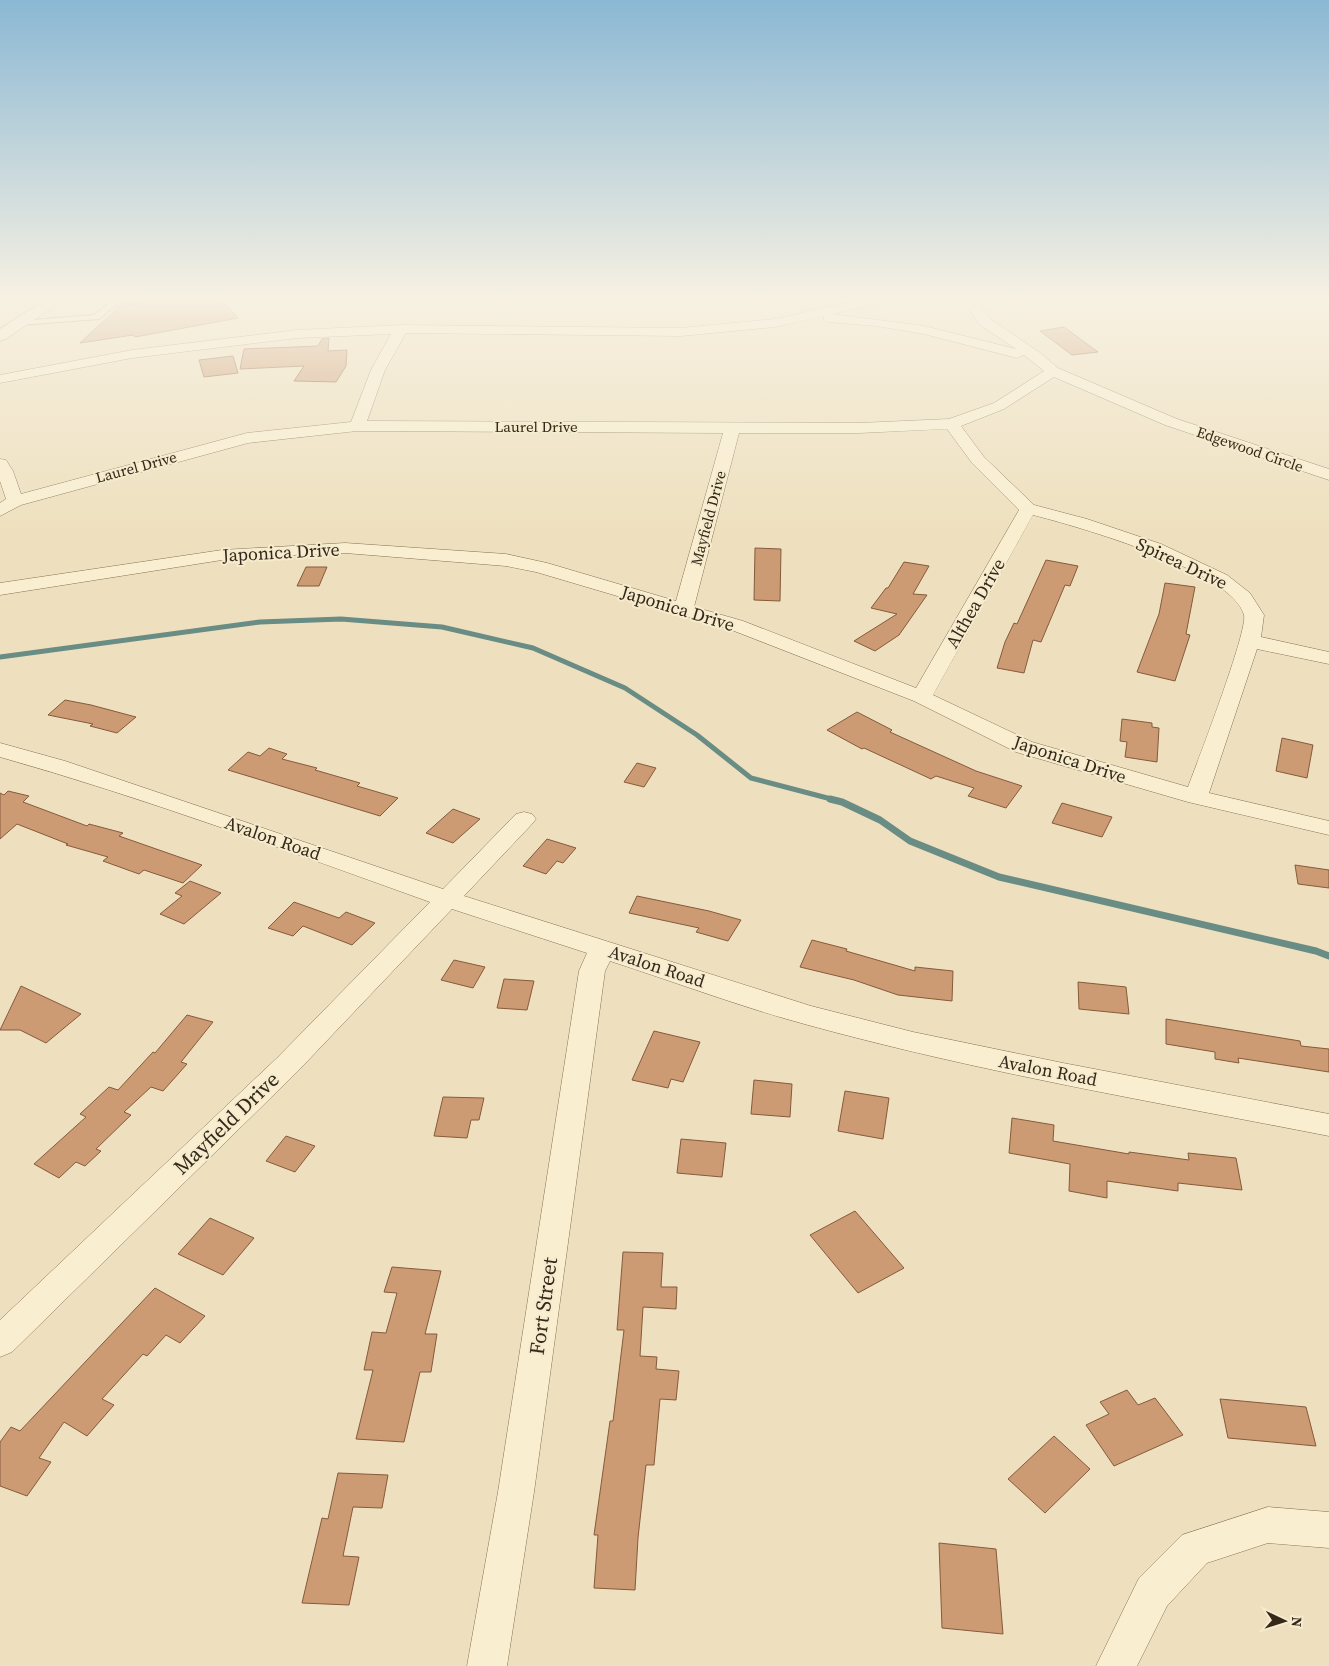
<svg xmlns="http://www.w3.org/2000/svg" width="1329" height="1666" font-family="'Source Serif 4',serif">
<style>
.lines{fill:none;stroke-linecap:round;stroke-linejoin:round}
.stream-far1{stroke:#698c84;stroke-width:5}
.stream{stroke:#698c84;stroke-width:7}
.building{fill:#cc9a73;stroke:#855b3c}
.lane-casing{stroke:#867157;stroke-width:2}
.street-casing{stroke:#867157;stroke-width:1}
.secondary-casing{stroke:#67523a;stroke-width:1}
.lane{fill:#f9eed0;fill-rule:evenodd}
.street{fill:#f9eed0;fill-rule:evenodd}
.secondary{fill:#f9eed0;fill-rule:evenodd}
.labels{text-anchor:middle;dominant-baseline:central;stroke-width:4;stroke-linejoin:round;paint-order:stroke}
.far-street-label{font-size:15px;fill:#35281b;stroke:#f5ebcd}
.street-label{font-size:18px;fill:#35281b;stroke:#f5ebcd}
.near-street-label{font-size:21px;fill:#35281b;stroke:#f5ebcd}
</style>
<rect width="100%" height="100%" fill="#eee0be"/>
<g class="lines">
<!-- stream-far1 -->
<path class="stream-far1" d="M0 657 260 622 341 619 442 627 533 648 625 688 697 735 751 778 835 800"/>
<!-- stream -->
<path class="stream" d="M830 799 842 802 880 820 910 841 999 877 1316 951 1329 956"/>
</g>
<!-- building -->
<g class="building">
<path d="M142 300H221L238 318 135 337 133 335 80 343 122 304H137Z"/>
<path d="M1064 327 1098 352 1072 355 1040 331Z"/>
<path d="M329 338 328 351 347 350 346 366 336 382 294 381 304 366 240 369 244 349 318 346 322 339Z"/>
<path d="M233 356 238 373 204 377 199 360Z"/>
<path d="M755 548 781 549 780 601 754 600Z"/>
<path d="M1046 560 1078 566 1070 586 1065 585 1041 642 1033 640 1024 673 997 668 1005 642 1014 623 1017 624Z"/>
<path d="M904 562 929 566 913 594 927 595 899 635 875 651 854 641 897 614 871 608 886 588H888Z"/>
<path d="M306 567H327L319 586H297Z"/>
<path d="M1165 583 1195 587 1186 634 1190 635 1175 681 1137 672 1159 614Z"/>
<path d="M65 700 91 705 136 717 117 733 90 726 93 724 48 715Z"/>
<path d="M857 712 892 730 890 732 976 771 1022 786 1006 808 968 796 974 788 936 776 931 779 864 748 862 749 827 730Z"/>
<path d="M1122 719 1152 723V727L1159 728 1157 762 1125 757 1127 742 1120 741Z"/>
<path d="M1282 738 1313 745 1307 778 1276 771Z"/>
<path d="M269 748 287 754 282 759 317 768 315 770 360 783 357 786 398 798 380 816 228 770 248 752 260 756Z"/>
<path d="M637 763 656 768 644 787 624 782Z"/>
<path d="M8 791 29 796 23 802 87 826 89 824 123 833 119 836 202 865 183 883 144 870 139 874 103 861 108 857 66 845 68 844 17 824 0 839V793L4 795Z"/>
<path d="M1062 803 1112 817 1102 837 1052 823Z"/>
<path d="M453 809 480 819 453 843 426 833Z"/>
<path d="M547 839 576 848 563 863 557 861 546 874 523 866Z"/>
<path d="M1295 865 1329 870V888L1298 884Z"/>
<path d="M190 881 221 893 184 924 160 914 182 896 175 893Z"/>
<path d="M637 896 709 911 741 920 728 941 696 932 699 928 629 913Z"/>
<path d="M294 902 339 918 346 912 375 923 352 945 303 926 293 936 268 928Z"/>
<path d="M812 940 847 949 846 951 915 971V967L953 971 952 1001 898 995 854 980 800 967Z"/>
<path d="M454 960 485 967 473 988 441 980Z"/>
<path d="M504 979 534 981 527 1010 497 1008Z"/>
<path d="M1078 982 1126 987 1129 1014 1079 1009Z"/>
<path d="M21 986 81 1014 46 1043 20 1030H0Z"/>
<path d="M187 1015 213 1022 181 1062 187 1064 163 1091 151 1087 124 1112 131 1115 96 1149 101 1151 85 1166 76 1162 59 1178 34 1164 86 1117 80 1114 109 1087 118 1090 153 1052 155 1053Z"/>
<path d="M1166 1019 1300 1041 1301 1046 1329 1049V1072L1238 1058 1239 1063 1215 1059V1052L1166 1044Z"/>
<path d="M654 1031 700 1042 683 1082 671 1079 668 1088 632 1080Z"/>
<path d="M754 1080 792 1084 790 1117 751 1114Z"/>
<path d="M845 1091 889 1098 883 1139 838 1131Z"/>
<path d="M443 1097 484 1098 479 1120H471L467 1138 434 1136Z"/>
<path d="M1012 1118 1054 1125 1053 1141 1129 1154V1152L1189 1160 1188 1153 1236 1158 1242 1190 1178 1183V1191L1107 1181V1198L1069 1191 1070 1164 1009 1153Z"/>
<path d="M286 1136 315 1146 295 1172 266 1161Z"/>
<path d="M681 1139 726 1143 722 1177 677 1173Z"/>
<path d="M855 1211 904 1268 858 1293 810 1235Z"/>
<path d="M210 1218 254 1238 223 1275 178 1254Z"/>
<path d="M623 1252 663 1253 661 1287H677L676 1309 643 1307 640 1356 657 1357 656 1369 679 1371 676 1400 660 1399 654 1465H646L638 1538 635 1590 594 1588 598 1535H594L610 1421H613L624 1330H617Z"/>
<path d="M392 1267 441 1271 425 1334H437L431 1372H420L404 1442 356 1439 373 1370H364L372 1332 386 1333 397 1293 384 1292Z"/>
<path d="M155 1288 205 1316 180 1343 166 1335 147 1356 143 1354 102 1399 114 1405 87 1436 64 1422 39 1458 51 1462 27 1496 0 1486V1442L11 1427 20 1431Z"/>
<path d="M1127 1390 1138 1405 1155 1398 1183 1435 1114 1466 1086 1425 1109 1414 1100 1402Z"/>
<path d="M1220 1399 1306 1407 1316 1446 1228 1438Z"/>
<path d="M1054 1436 1090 1469 1045 1513 1008 1479Z"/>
<path d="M338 1473 388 1475 382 1508 353 1507 343 1556 359 1557 349 1605 302 1603 322 1518 328 1519Z"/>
<path d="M939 1543 996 1549 1003 1634 942 1628Z"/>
</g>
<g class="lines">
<defs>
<path id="lane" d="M113 300H121L99 319 20 325 16 323 20 321 94 315Z"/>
<g id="street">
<path d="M859 300H883L881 303 832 314 924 326 1016 349 980 325 962 300H976L990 319 1039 352 1058 368 1177 419 1329 469V480L1165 425 1054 377 1004 409 961 426 984 457 1034 505 1087 519 1161 544 1227 575 1250 593 1264 615 1261 637 1329 652V664L1257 649 1209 793 1329 821V835L1188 802 1016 752 914 701 729 629 536 572 506 566 345 553 294 555 222 560 0 595V583L222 550 345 543 506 554 547 563 676 601 723 433 357 431 248 443 21 505 0 516V503L6 499 0 481V459L6 460 13 471 21 494 247 433 351 422 371 370 391 334 297 338 132 358 0 383V375L132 350 297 330 401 325 681 328 775 319ZM824 316V321L829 322 876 326 924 334 1017 358 1024 355 1044 371 994 403 949 419 859 423 367 421 385 370 406 333 681 336 775 327ZM947 429 972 463 1019 510 916 688 743 621 694 607 739 433H859ZM1033 515C1076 526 1232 570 1244 615 1248 631 1197 763 1188 787L1032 742 933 695Z"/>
<path d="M0 743 65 761 443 889 516 814 524 812 532 814 536 819 532 824 464 896 811 1006 913 1032 1063 1063 1329 1114V1136C1155 1102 979 1072 808 1025 741 1007 675 982 610 961L605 971 534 1492 507 1666H467L498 1492 579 971 587 953 452 909 298 1071 12 1352 0 1357V1320L278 1057 430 902C288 851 145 798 0 757Z"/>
<path d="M1268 1507 1329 1512V1548L1268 1543 1207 1563 1167 1606 1137 1666H1096L1139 1578 1182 1535Z"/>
</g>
<path id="secondary" d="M45 300H63L6 339 0 341V329Z"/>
</defs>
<!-- lane casing -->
<use href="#lane" class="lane-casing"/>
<!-- street casing -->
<use href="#street" class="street-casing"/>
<!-- secondary casing -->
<use href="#secondary" class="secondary-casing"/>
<!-- lane -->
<use href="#lane" class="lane"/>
<!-- street -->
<use href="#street" class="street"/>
<!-- secondary -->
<use href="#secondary" class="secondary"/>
</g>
<!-- sky -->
<linearGradient id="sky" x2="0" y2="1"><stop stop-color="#8bb8d4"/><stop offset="0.56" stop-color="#f7f1e2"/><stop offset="1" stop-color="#f7f1e2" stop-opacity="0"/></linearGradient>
<rect width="1329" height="533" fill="url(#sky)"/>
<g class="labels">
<!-- far-street labels -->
<g class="far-street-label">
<text x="536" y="426">Laurel Drive</text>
<text transform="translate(1250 449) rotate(19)">Edgewood Circle</text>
<text transform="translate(136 467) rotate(-15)">Laurel Drive</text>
<text transform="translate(708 518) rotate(-75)">Mayfield Drive</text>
</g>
<!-- street labels -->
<g class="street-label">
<text transform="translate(281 552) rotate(-3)">Japonica Drive</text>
<text transform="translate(1182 563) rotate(25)">Spirea Drive</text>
<text transform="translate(975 603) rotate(-60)">Althea Drive</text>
<text transform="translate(678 608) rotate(17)">Japonica Drive</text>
<text transform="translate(1070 759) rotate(18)">Japonica Drive</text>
<text transform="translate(273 838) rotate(19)">Avalon Road</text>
<text transform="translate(657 966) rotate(18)">Avalon Road</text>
<text transform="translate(1048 1070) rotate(11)">Avalon Road</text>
</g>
<!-- near-street labels -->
<g class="near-street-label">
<text transform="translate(226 1123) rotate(-44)">Mayfield Drive</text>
<text transform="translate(543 1306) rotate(-82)">Fort Street</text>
</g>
</g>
<!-- north arrow -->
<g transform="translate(1284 1621) rotate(94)" stroke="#f5ebcd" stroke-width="4" paint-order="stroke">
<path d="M0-4L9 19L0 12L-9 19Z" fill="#35281b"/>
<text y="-8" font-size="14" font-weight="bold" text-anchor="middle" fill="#35281b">N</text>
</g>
</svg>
